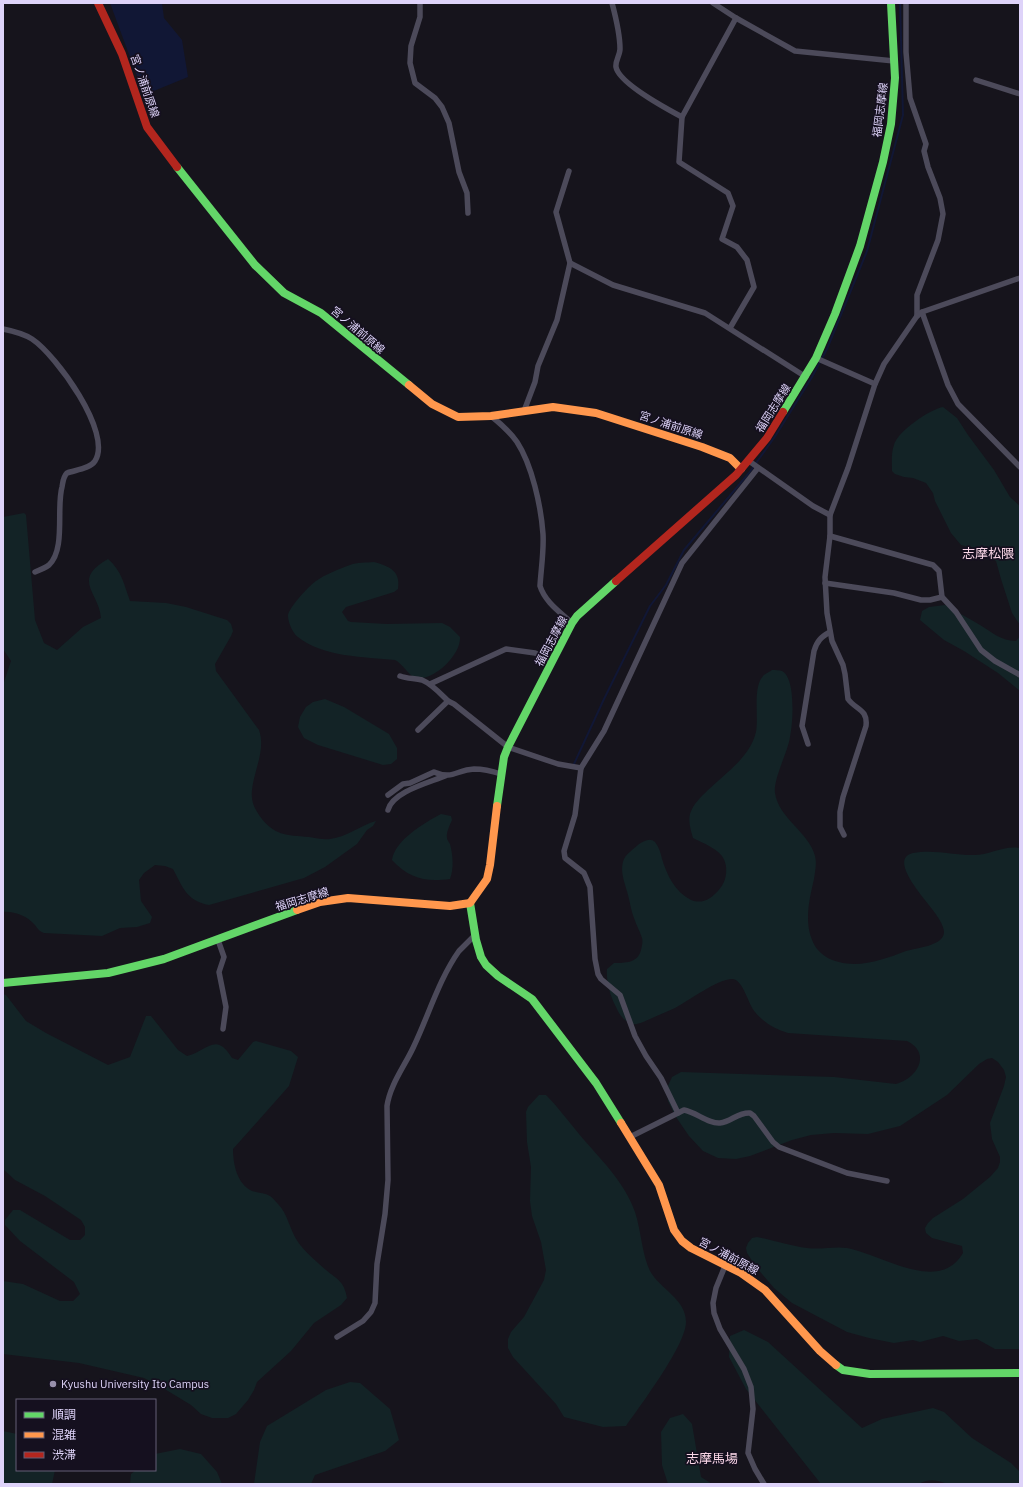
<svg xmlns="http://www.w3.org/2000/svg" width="1023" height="1487" font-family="'IBM Plex Sans','Noto Sans JP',sans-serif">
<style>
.green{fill:#132326}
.water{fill:#111735}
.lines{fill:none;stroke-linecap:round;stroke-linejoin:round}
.stream{stroke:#111735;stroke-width:2}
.street{stroke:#4c4a5a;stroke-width:5.5}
.fast{stroke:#63d668;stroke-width:8}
.slow{stroke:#ff974d;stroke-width:8}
.jam{stroke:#b3261e;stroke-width:8}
.poi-dot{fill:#9890ac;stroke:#15101f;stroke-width:1.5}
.labels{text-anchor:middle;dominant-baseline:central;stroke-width:3.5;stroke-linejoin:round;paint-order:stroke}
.street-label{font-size:11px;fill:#ded3f9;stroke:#15101f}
.poi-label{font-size:11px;fill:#ded3f9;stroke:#15101f;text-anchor:start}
.quarter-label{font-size:13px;fill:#f9d5e6;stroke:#15101f}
</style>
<rect width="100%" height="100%" fill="#16141c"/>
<!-- green -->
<g class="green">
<path d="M943 407 957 418 968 435 994 470 1010 497 1020 506V625L1012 613 1001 579 996 561 981 550 961 545 951 533 935 501 933 493 926 483 913 478 904 477 895 474 892 471C892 463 891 453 894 445 897 432 930 409 943 407Z"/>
<path d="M24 513 26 515 35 620 44 643 57 650 83 627 101 618C99 592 71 580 108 559 122 571 124 585 130 601L166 603 186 607 227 620 231 624 233 631 231 636 215 664 216 671 259 730C266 750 254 770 252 790 251 800 253 806 259 815 274 836 286 835 309 837 316 838 324 840 330 839 347 837 361 825 376 821L373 826 367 830 357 844 325 867 304 878 209 905C187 901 183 888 173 869L165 866 155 865 144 873 139 880 141 901 152 917 150 923 137 927 120 928 102 936 44 933C39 931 38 929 35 925 27 916 14 911 3 912V685L11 661 3 649V517Z"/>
<path d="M374 562C389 566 401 571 398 589L394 592 346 607 342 612 348 621 351 622 386 624 442 623 450 627 460 637C461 655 434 681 416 678 410 677 402 663 395 660 365 657 322 657 298 637 293 634 288 622 288 616 288 608 310 585 316 581 326 574 339 569 350 565 357 562 366 563 374 562Z"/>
<path d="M945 605C956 611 968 618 980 625 992 632 1001 641 1016 641L1020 636V691L998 673 964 651 944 640 920 620 922 611 929 607Z"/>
<path d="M772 670C775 670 779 670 782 671 796 678 793 723 790 737 788 752 773 779 775 793 779 819 809 832 815 856 817 864 815 871 814 879 809 901 803 925 815 946 820 954 829 960 839 962 861 968 885 959 906 951 916 948 944 946 944 932 944 925 936 914 932 909 926 900 887 859 913 853 933 849 953 855 972 855 988 856 1003 845 1020 848V1349H995L977 1339 959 1341 943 1336 920 1342 913 1340 894 1343 869 1338 847 1332 792 1303 774 1288 756 1267 747 1253 746 1248 748 1243 752 1238 757 1237C773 1240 790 1246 807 1248 820 1250 834 1246 847 1248 881 1254 939 1295 963 1253L962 1246 932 1238 926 1233 925 1228 928 1223 933 1218 963 1199 990 1177 998 1168 1000 1162V1157L992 1139 990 1123 1004 1086 1006 1077 1004 1070 998 1062 992 1058 987 1059 979 1064 947 1095 900 1126 868 1134 834 1133 811 1135 792 1140 750 1156 736 1159 718 1158 703 1151 689 1136 676 1117 668 1101 667 1088 672 1077 681 1072 834 1077 896 1084C917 1079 932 1053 907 1041L788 1033C775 1029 764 1023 755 1012 748 1004 743 979 732 979 718 979 688 1001 675 1008 667 1012 658 1015 650 1019 645 1021 638 1025 633 1024 624 1022 619 1014 616 1007 610 996 606 981 607 969L614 963C625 963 638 963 641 950 642 946 643 942 642 938 640 931 636 925 634 918 631 911 630 902 628 895 625 883 619 871 624 859 627 853 634 849 639 844 644 841 650 837 655 842 659 847 661 854 662 859 667 875 675 892 691 900 701 904 709 900 716 893 724 885 727 878 726 866 724 850 706 845 693 838 691 831 688 822 690 814 693 804 701 797 708 790 726 773 750 757 756 732 759 716 752 686 764 675 766 673 770 672 772 670Z"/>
<path d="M325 699 344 707 389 734 397 748V759L391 764 383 765 318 745 304 738 298 727 300 717 306 707 313 702Z"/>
<path d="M441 814 451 816 452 820C450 825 446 832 447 838 447 840 449 842 450 844 453 855 454 869 450 879 425 882 410 879 392 860 395 840 424 823 441 814Z"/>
<path d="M3 994 6 995 26 1021 46 1033 108 1065 130 1057 146 1016H151L178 1050 187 1056C207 1051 216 1031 232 1058L238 1060 253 1042 256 1041 291 1051 298 1057 289 1086 233 1149C233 1164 237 1184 252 1191 258 1193 265 1193 270 1196 273 1198 276 1202 278 1204 288 1214 290 1231 298 1242 305 1252 317 1262 326 1270 338 1280 344 1281 347 1298L341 1305 314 1323 291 1351 257 1382 254 1390 248 1400 236 1414 228 1418H212L201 1414 191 1405 163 1388 144 1378 79 1363 3 1354V1281L23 1284 60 1301H73L80 1294 74 1282 20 1241 5 1225V1220L13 1210H20L70 1240H80L85 1235V1227L81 1220 45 1196 15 1180 3 1169Z"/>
<path d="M539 1095H546C558 1107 568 1121 579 1134 600 1159 624 1181 635 1212 641 1230 642 1255 650 1271 660 1289 686 1299 686 1322 686 1345 640 1406 626 1426L603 1427 564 1417 556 1404 513 1357 508 1348V1339L511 1332 524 1317 544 1280 546 1270 541 1242 532 1216 530 1201 531 1167 527 1142 526 1112 528 1107Z"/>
<path d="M744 1330 768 1342 862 1428 882 1419 933 1408 944 1412 972 1438 1011 1463 1020 1472V1484H947C938 1480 928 1478 919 1484H821L746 1389 729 1357 730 1336Z"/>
<path d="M350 1382 360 1383 390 1409 399 1440 385 1451 315 1475 311 1484H254L260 1442 267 1426 326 1390Z"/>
<path d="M683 1414 692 1424 701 1477 712 1484H668L662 1465 661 1432 670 1418Z"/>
<path d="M3 1431 17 1434V1470H55L52 1484H3Z"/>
<path d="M180 1449 201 1454 217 1472 222 1484H130L131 1474 136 1470H155V1454Z"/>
</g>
<!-- water -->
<path class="water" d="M110 3H162L164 18 182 40 188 77 144 95Z"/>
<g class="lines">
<!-- stream -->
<path class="stream" d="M574 764 604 699 650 606 666 585 684 550 749 473 776 435 812 377 827 349 867 251 903 115 900 3"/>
<!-- street -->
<g class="street">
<path d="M420 3V17L411 46 410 63 415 83 435 98 442 107 449 123 459 172 467 193 468 213"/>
<path d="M612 3C616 18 620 34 620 49 620 55 615 61 616 67 619 83 667 109 682 117"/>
<path d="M713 3 736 18 795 51 894 61"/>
<path d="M906 3V52L910 98 926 144 924 151 928 167 940 198 943 214 938 240 917 295V316"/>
<path d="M976 80 1020 94"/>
<path d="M570 263 613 285 705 313 806 377"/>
<path d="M922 312 948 385 958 404 1020 467"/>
<path d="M730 328 754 287 747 260 737 247 722 239 733 206 728 193 679 162 682 117 736 18"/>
<path d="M3 329C13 331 24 334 32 339 56 355 113 433 95 461 90 469 75 470 67 473 63 477 63 482 62 487 56 508 66 549 49 565 45 568 40 570 35 572"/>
<path d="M816 358 875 384"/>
<path d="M524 411 535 382 538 366 557 320 570 263 556 212 569 171"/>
<path d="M491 416C501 424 510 432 517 442 532 465 541 506 543 534 544 551 541 569 540 586 545 602 560 612 572 623"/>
<path d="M749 461 813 506 830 515"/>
<path d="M830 536 933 565 939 571 942 597 956 612 981 650 995 661 1020 675"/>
<path d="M825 583 894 593 921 600H930L942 597"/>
<path d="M400 676C407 679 415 678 422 680 432 684 440 693 448 701"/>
<path d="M430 684 506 649 535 653 553 661"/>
<path d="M418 730 448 701 454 704 508 747 558 764 581 768"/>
<path d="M808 744 802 726 814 651C817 641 821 637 830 632"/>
<path d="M388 795 403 784 410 783 434 772C453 780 456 770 474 769 484 769 492 771 501 774"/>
<path d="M388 810C392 792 428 783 445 776"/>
<path d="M844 835 840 827V812L843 797 866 726C868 709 856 710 848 699L845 674 843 665 832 641 827 613 825 577 830 536V515L848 468 875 384 884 364 917 316 922 312 1020 278"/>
<path d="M218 940 224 957 219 972 226 1007 223 1029"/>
<path d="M678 1113 661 1078 646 1056 635 1036 620 995 601 979 598 974 595 959 590 887 584 873 565 858 564 851 575 815 581 768 604 731 682 563 758 468"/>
<path d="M630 1137 684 1110C696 1112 708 1124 720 1123 731 1122 738 1112 750 1113L754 1116 773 1142 779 1147 847 1173 887 1181"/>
<path d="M725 1266 716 1288 713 1303 714 1313 720 1329 744 1369 751 1387 753 1409 748 1453 755 1469 764 1484"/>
<path d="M337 1337 363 1321 371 1312 375 1303 377 1264 385 1214 388 1180 387 1106C390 1085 404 1067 413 1048 428 1017 439 979 459 951 464 946 469 941 474 936"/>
</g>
<!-- fast -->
<g class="fast">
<path d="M177 167 255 265 284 293 321 313 409 385"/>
<path d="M783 412 816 358 835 314 860 246 883 162 891 124 895 78 891 3"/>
<path d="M497 806 504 757 508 747 572 623 577 616 616 581"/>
<path d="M470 903 476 940 481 957 486 965 498 976 532 999 596 1083 621 1123"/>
<path d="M3 983 108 973 164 959 297 910"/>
<path d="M836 1365 843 1370 870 1374 1020 1373"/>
</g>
<!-- slow -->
<g class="slow">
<path d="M409 385 432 404 458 417 491 416 553 407 596 413 702 447 730 458 741 469"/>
<path d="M297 910 320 902 348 898 450 906 470 903 487 879 490 865 497 806"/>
<path d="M621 1123 659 1185 674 1230 682 1241 691 1248 741 1273 765 1290 820 1351 836 1365"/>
</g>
<!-- jam -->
<g class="jam">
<path d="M98 3 122 54 147 127 177 167"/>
<path d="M616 581 736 475 767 438 783 412"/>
</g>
</g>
<!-- markers -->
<circle class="poi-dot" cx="53" cy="1384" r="4"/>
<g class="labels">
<!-- street labels -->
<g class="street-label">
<text transform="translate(145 86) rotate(71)">宮ノ浦前原線</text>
<text transform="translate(880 110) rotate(-83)">福岡志摩線</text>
<text transform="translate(358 330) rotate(40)">宮ノ浦前原線</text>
<text transform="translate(773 408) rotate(-58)">福岡志摩線</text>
<text transform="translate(671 425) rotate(18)">宮ノ浦前原線</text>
<text transform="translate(551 641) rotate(-62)">福岡志摩線</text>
<text transform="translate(302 899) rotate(-17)">福岡志摩線</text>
<text transform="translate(729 1256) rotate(28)">宮ノ浦前原線</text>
</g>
<!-- poi labels -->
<g class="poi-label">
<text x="61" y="1384">Kyushu University Ito Campus</text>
</g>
<!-- quarter labels -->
<g class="quarter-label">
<text x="988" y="553">志摩松隈</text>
<text x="712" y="1458">志摩馬場</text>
</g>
</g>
<!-- border -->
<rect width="1023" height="1487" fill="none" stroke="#ded3f9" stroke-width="8"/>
<!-- legend -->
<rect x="16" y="1399" width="140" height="72" fill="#15101f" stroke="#655e76"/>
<rect x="24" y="1412" width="20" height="6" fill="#63d668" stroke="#655e76"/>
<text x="52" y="1419" font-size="12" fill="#ded3f9">順調</text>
<rect x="24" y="1432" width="20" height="6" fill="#ff974d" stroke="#655e76"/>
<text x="52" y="1439" font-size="12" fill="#ded3f9">混雑</text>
<rect x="24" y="1452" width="20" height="6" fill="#b3261e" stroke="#655e76"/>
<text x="52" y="1459" font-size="12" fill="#ded3f9">渋滞</text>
</svg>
